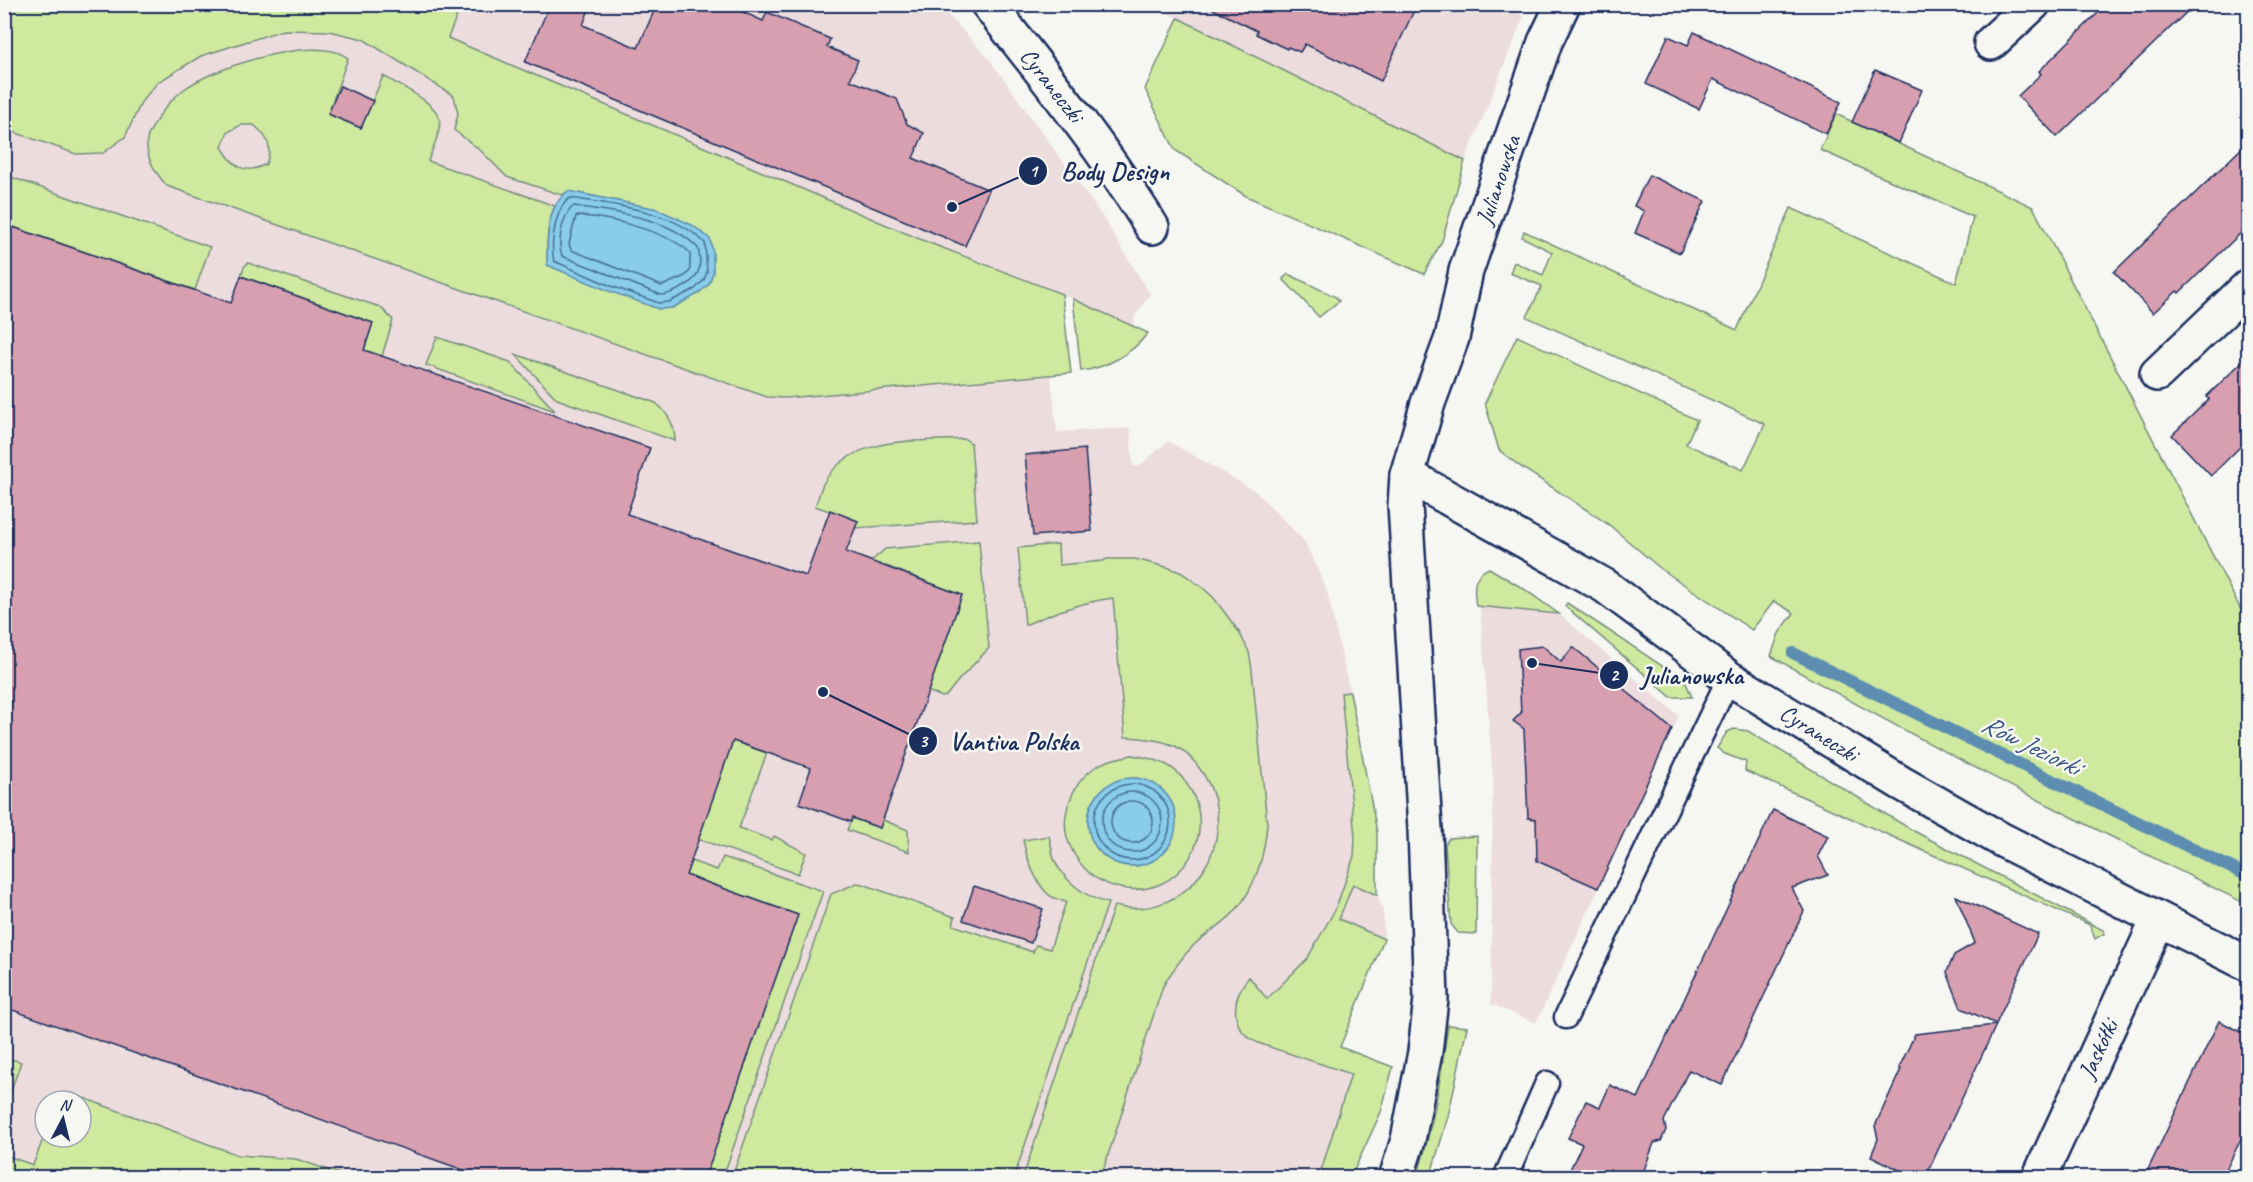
<svg xmlns="http://www.w3.org/2000/svg" width="2253" height="1182" font-family="Caveat,sans-serif">
<style>
.built{fill:#eddcde;fill-rule:evenodd}
.green{fill:#cfe99f;stroke:#758c7e;stroke-width:1.5;fill-rule:evenodd}
.water{fill:#89cdea;stroke:#5d8eb2;stroke-width:1.5}
.lines{fill:none;stroke-linecap:round;stroke-linejoin:round}
.shore{stroke:#476e96;stroke-width:1.5}
.stream{stroke:#5d8eb2;stroke-width:12}
.building{fill:#d79fb0;stroke:#1b2f5e;stroke-width:1.5}
.service-casing{stroke:#1b2f5e;stroke-width:27}
.minor-casing{stroke:#1b2f5e;stroke-width:38}
.tertiary-casing{stroke:#1b2f5e;stroke-width:38}
.service{stroke:#f6f6f2;stroke-width:22}
.minor{stroke:#f6f6f2;stroke-width:33}
.tertiary{stroke:#f6f6f2;stroke-width:33}
.labels{text-anchor:middle;dominant-baseline:central;stroke-width:5;stroke-linejoin:round;paint-order:stroke}
.street-label{font-size:24px;fill:#1b2f5e;stroke:#f6f6f2}
.water-label{font-size:26px;font-style:italic;fill:#365681;stroke:#f6f6f2}
.leader{fill:none;stroke:#1b2f5e;stroke-width:2}
.callout-dot{fill:#1b2f5e;stroke:#f6f6f2;stroke-width:2}
.mark-label{font-size:18px;text-anchor:middle;font-weight:bold;fill:#fff}
.callout-label{font-size:26px;text-anchor:middle;font-weight:bold;fill:#1b2f5e;stroke:#f6f6f2;stroke-width:5;stroke-linejoin:round;paint-order:stroke}
</style>
<rect width="100%" height="100%" fill="#f6f6f2"/>
<filter id="ink" filterUnits="userSpaceOnUse"><feTurbulence type="fractalNoise" baseFrequency=".0167" numOctaves="2"/><feDisplacementMap in="SourceGraphic" scale="12" xChannelSelector="R" yChannelSelector="G"/><feConvolveMatrix kernelMatrix="1 2 1 2 8 2 1 2 1" color-interpolation-filters="sRGB"/></filter>
<g filter="url(#ink)">
<!-- built -->
<g class="built">
<path d="M1501 4 1524 16 1465 161 1151 5Z"/>
<path d="M5 5 447 37 461 5H939L990 60 1102 216 1150 294 1134 318 1135 327 1041 285 1057 432 1130 428 1133 466H1139L1168 441 1255 491 1305 542 1327 591 1350 692 1377 832V894L1383 911 1384 939 1339 920 1340 1047 1393 1067 1381 1112 1351 1177 5 1178ZM45 1101H81V1137H45Z"/>
<path d="M1480 606 1559 614 1679 716 1536 1023 1491 1004 1493 781Z"/>
</g>
<!-- green -->
<g class="green">
<path d="M5 5H461L448 38 922 240 1062 294 1071 373 785 398 767 397 167 186C157 175 145 157 147 141 147 134 153 127 156 121 163 109 172 99 183 90 214 67 299 41 336 52 340 53 345 56 348 58L328 114 361 128 383 76C398 85 442 104 440 124 439 136 432 150 428 161L555 206C546 223 547 246 547 265L659 309 672 308 698 294 657 209 568 191 562 195 507 177 481 151 454 130 458 114 454 96 363 39 329 31 283 30 201 56 158 82 142 101 125 137 103 153 76 154 5 129ZM241 125H254C268 137 273 147 266 164 244 176 233 166 222 147L228 132Z"/>
<path d="M1178 18 1465 161 1442 241 1424 274 1246 196 1175 150 1145 89Z"/>
<path d="M1836 114 2033 207 2240 608 2248 617V905C2088 825 1926 746 1771 656L1779 633 1794 613 1774 601 1752 630 1661 569 1608 524 1518 465 1499 450 1485 403 1517 336 1697 420 1686 444 1743 470 1765 424 1527 317 1542 286 1510 273 1514 262 1543 275 1552 252 1522 237 1524 231 1737 330 1791 208 1956 283 1973 217 1820 150Z"/>
<path d="M5 175 210 247 195 290 5 224Z"/>
<path d="M248 263 380 307 393 320 382 356 364 350 373 323 241 276 244 267Z"/>
<path d="M1288 274 1336 297 1339 301 1319 317 1283 279Z"/>
<path d="M1073 299 1148 333C1132 354 1106 368 1081 371Z"/>
<path d="M437 337 510 362 555 411 426 365Z"/>
<path d="M515 354 656 403C668 413 675 425 675 441L557 399Z"/>
<path d="M965 439 971 443 977 520 855 528 858 521 815 506C818 499 820 491 823 484 850 434 917 442 965 439Z"/>
<path d="M979 541 989 648 957 682 946 696 942 697 928 691 962 595 886 566 866 619 867 565 885 549Z"/>
<path d="M1058 544 1059 565 1103 561 1107 559H1135L1170 568 1182 573 1202 587 1214 598 1239 632 1249 652 1252 670 1267 824C1265 853 1256 887 1236 910 1225 924 1207 932 1194 945 1182 957 1172 971 1163 986L1101 1177H1023L1114 906C1190 923 1244 840 1204 775 1197 764 1187 752 1175 746 1158 739 1142 738 1125 737L1113 598C1082 602 1054 612 1025 625L1018 548Z"/>
<path d="M1489 568 1524 589 1559 614 1476 606C1474 591 1471 576 1489 568Z"/>
<path d="M1567 603 1679 677 1686 683 1692 697H1671L1565 606Z"/>
<path d="M1350 692 1377 832V895L1353 884 1339 919 1384 939 1340 1047 1393 1067 1381 1112 1351 1177H1319L1351 1074 1261 1044C1230 1033 1229 1000 1249 977L1267 999 1307 959 1336 908 1354 856 1355 837 1341 693Z"/>
<path d="M1734 729 1748 731 1912 830 2103 930 2105 933 2095 939 2090 925 1745 771 1746 762 1725 754 1717 748 1727 732Z"/>
<path d="M734 737 751 743 750 747 767 753 739 828 772 840 774 836 806 853 798 874 698 839Z"/>
<path d="M1132 755C1145 757 1156 759 1167 765 1175 769 1182 777 1187 784 1221 833 1181 900 1120 888 1096 883 1080 868 1070 846 1058 819 1071 784 1094 768 1105 760 1119 758 1132 755ZM1136 778 1150 782 1098 850C1077 814 1095 781 1136 778Z"/>
<path d="M852 818 879 828 883 820 908 830 909 852 847 830Z"/>
<path d="M1049 836C1051 843 1052 852 1054 859 1063 880 1086 898 1108 903L1014 1177H732L831 894 857 883 863 884 955 917 953 925 1033 952 1036 945 1050 949 1066 902C1060 900 1053 899 1048 894 1035 882 1026 857 1023 840Z"/>
<path d="M1477 836 1476 934 1458 933 1451 924 1445 844 1449 838Z"/>
<path d="M723 857 823 891 723 1177H705L798 915 686 875 691 861 717 870Z"/>
<path d="M1448 1025 1467 1027 1448 1117 1430 1177H1417C1433 1127 1441 1077 1448 1025Z"/>
<path d="M4 1057 21 1062 5 1108H4Z"/>
<path d="M70 1093 238 1155 296 1159 349 1177H5V1155L33 1165 45 1134V1137H81V1101H57L61 1094Z"/>
</g>
<!-- water -->
<g class="water">
<path d="M568 191 657 209 692 225 710 239 713 252V273L709 284 698 294 672 308 659 309 609 291 547 265C547 240 546 207 568 191Z"/>
<circle cx="1132" cy="822" r="44"/>
</g>
<g class="lines">
<!-- shore -->
<g class="shore">
<path d="M571 198C616 206 671 209 705 243L707 272 704 280 695 289 669 302 659 303 611 286 554 261C550 246 555 205 571 198Z"/>
<path d="M574 206C616 213 667 216 698 248 703 269 699 279 680 289 673 292 668 295 661 295L562 256C557 243 562 214 574 206Z"/>
<path d="M576 216C605 216 670 232 690 253V271L685 276 662 286 571 250 569 244Z"/>
<circle cx="1132" cy="822" r="38"/>
<circle cx="1132" cy="822" r="30"/>
<circle cx="1132" cy="822" r="21"/>
</g>
<!-- stream -->
<path class="stream" d="M1793 653 2248 876"/>
</g>
<!-- building -->
<g class="building">
<path d="M550 4H591L583 25 638 48 657 4H725L763 21 767 12 830 39 827 47 858 60 850 80 897 99 907 124 924 133 913 158 989 190 965 246 525 62Z"/>
<path d="M1203 4H1417L1381 81 1305 44 1300 52 1288 47 1287 49 1256 34 1257 31Z"/>
<path d="M2107 4H2195L2057 137 2018 96 2041 74 2039 71Z"/>
<path d="M1694 32 1841 102 1826 134 1713 79 1699 109 1646 84 1668 36 1688 45Z"/>
<path d="M1875 70 1922 90 1899 143 1852 122Z"/>
<path d="M340 86 373 101 361 128 328 114Z"/>
<path d="M2248 142V226L2179 293 2177 291 2153 313 2114 272Z"/>
<path d="M1649 175 1705 201 1680 253 1635 233 1644 211 1634 206Z"/>
<path d="M4 224 231 303 241 276 373 323 364 350 650 448 627 514 806 576 830 510 858 521 846 552 962 595 880 828 852 818 851 822 799 803 811 768 733 741 686 875 798 915 705 1178H486L4 1007Z"/>
<path d="M2248 356V439L2211 476 2172 435 2209 399 2206 397Z"/>
<path d="M1085 449 1092 531 1033 536 1025 455Z"/>
<path d="M1543 646 1561 662 1573 647 1672 729 1598 888 1537 861 1536 819 1528 818 1524 729 1513 721 1521 713 1518 649Z"/>
<path d="M1773 810 1828 836 1818 856 1828 875 1792 888 1804 911 1722 1085 1689 1070 1664 1121 1666 1130 1661 1141 1654 1143 1641 1178H1566L1582 1144 1568 1138 1586 1101 1600 1107 1610 1085 1638 1098Z"/>
<path d="M974 886 1043 909 1031 943 963 920Z"/>
<path d="M1956 896 2038 934 1996 1024 1961 1008 1947 972 1954 955 1975 943Z"/>
<path d="M2219 1021 2248 1035V1134L2242 1137 2224 1174 2212 1178H2144Z"/>
<path d="M1996 1025 1925 1178H1916L1871 1156 1878 1139 1875 1126 1901 1069 1899 1068 1915 1034Z"/>
</g>
<g class="lines">
<defs>
<g id="service">
<path d="M1566 1017 1729 678"/>
<path d="M1505 1178 1547 1083"/>
</g>
<g id="minor">
<path d="M1991 43 2033 4"/>
<path d="M2157 374 2248 287"/>
<path d="M1396 1178 1408 1140 1425 1052 1431 999 1425 829 1405 505 1407 475 1428 403 1452 338 1466 271 1545 42 1563 4"/>
<path d="M2039 1178 2158 920"/>
</g>
<g id="tertiary">
<path d="M988 4C1046 77 1103 148 1152 227"/>
<path d="M1407 475 1605 586 1729 678 1901 783 2002 840 2248 964"/>
</g>
</defs>
<!-- service casing -->
<use href="#service" class="service-casing"/>
<!-- minor casing -->
<use href="#minor" class="minor-casing"/>
<!-- tertiary casing -->
<use href="#tertiary" class="tertiary-casing"/>
<!-- service -->
<use href="#service" class="service"/>
<!-- minor -->
<use href="#minor" class="minor"/>
<!-- tertiary -->
<use href="#tertiary" class="tertiary"/>
</g>
</g>
<g class="labels">
<!-- street labels -->
<g class="street-label">
<text transform="translate(1052 85) rotate(52)">Cyraneczki</text>
<text transform="translate(1498 180) rotate(-71)">Julianowska</text>
<text transform="translate(1819 733) rotate(32)">Cyraneczki</text>
<text transform="translate(2098 1049) rotate(-65)">Jaskółki</text>
</g>
<!-- water labels -->
<g class="water-label">
<text transform="translate(2031 745) rotate(26)">Rów Jeziorki</text>
</g>
</g>
<!-- callouts -->
<path class="leader" d="M952 207L1033 171M1532 663L1614 675M823 692L923 741"/>
<g class="callout-dot">
<circle cx="952" cy="207" r="6"/>
<circle cx="1532" cy="663" r="6"/>
<circle cx="823" cy="692" r="6"/>
<circle cx="1033" cy="171" r="15"/>
<circle cx="1614" cy="675" r="15"/>
<circle cx="923" cy="741" r="15"/>
</g>
<g class="mark-label">
<text x="1033" y="177">1</text>
<text x="1614" y="681">2</text>
<text x="923" y="747">3</text>
</g>
<g class="callout-label">
<text x="1115" y="180">Body Design</text>
<text x="1692" y="684">Julianowska</text>
<text x="1014" y="750">Vantiva Polska</text>
</g>
<!-- margin -->
<rect width="2253" height="1182" fill="none" stroke="#f6f6f2" stroke-width="24"/>
<rect x="12" y="12" width="2229" height="1158" fill="none" stroke="#1b2f5e" stroke-width="2" filter="url(#ink)"/>
<!-- north arrow -->
<g transform="translate(63 1119) rotate(7)"><circle r="28" fill="#f6f6f2" stroke="#9ea6b7" stroke-width="1.5"/>
<path d="M0-4.5L10 22L0 15L-10 22Z" fill="#1b2f5e"/>
<text y="-9" font-size="16" font-weight="bold" text-anchor="middle" fill="#1b2f5e">N</text>
</g>
</svg>
